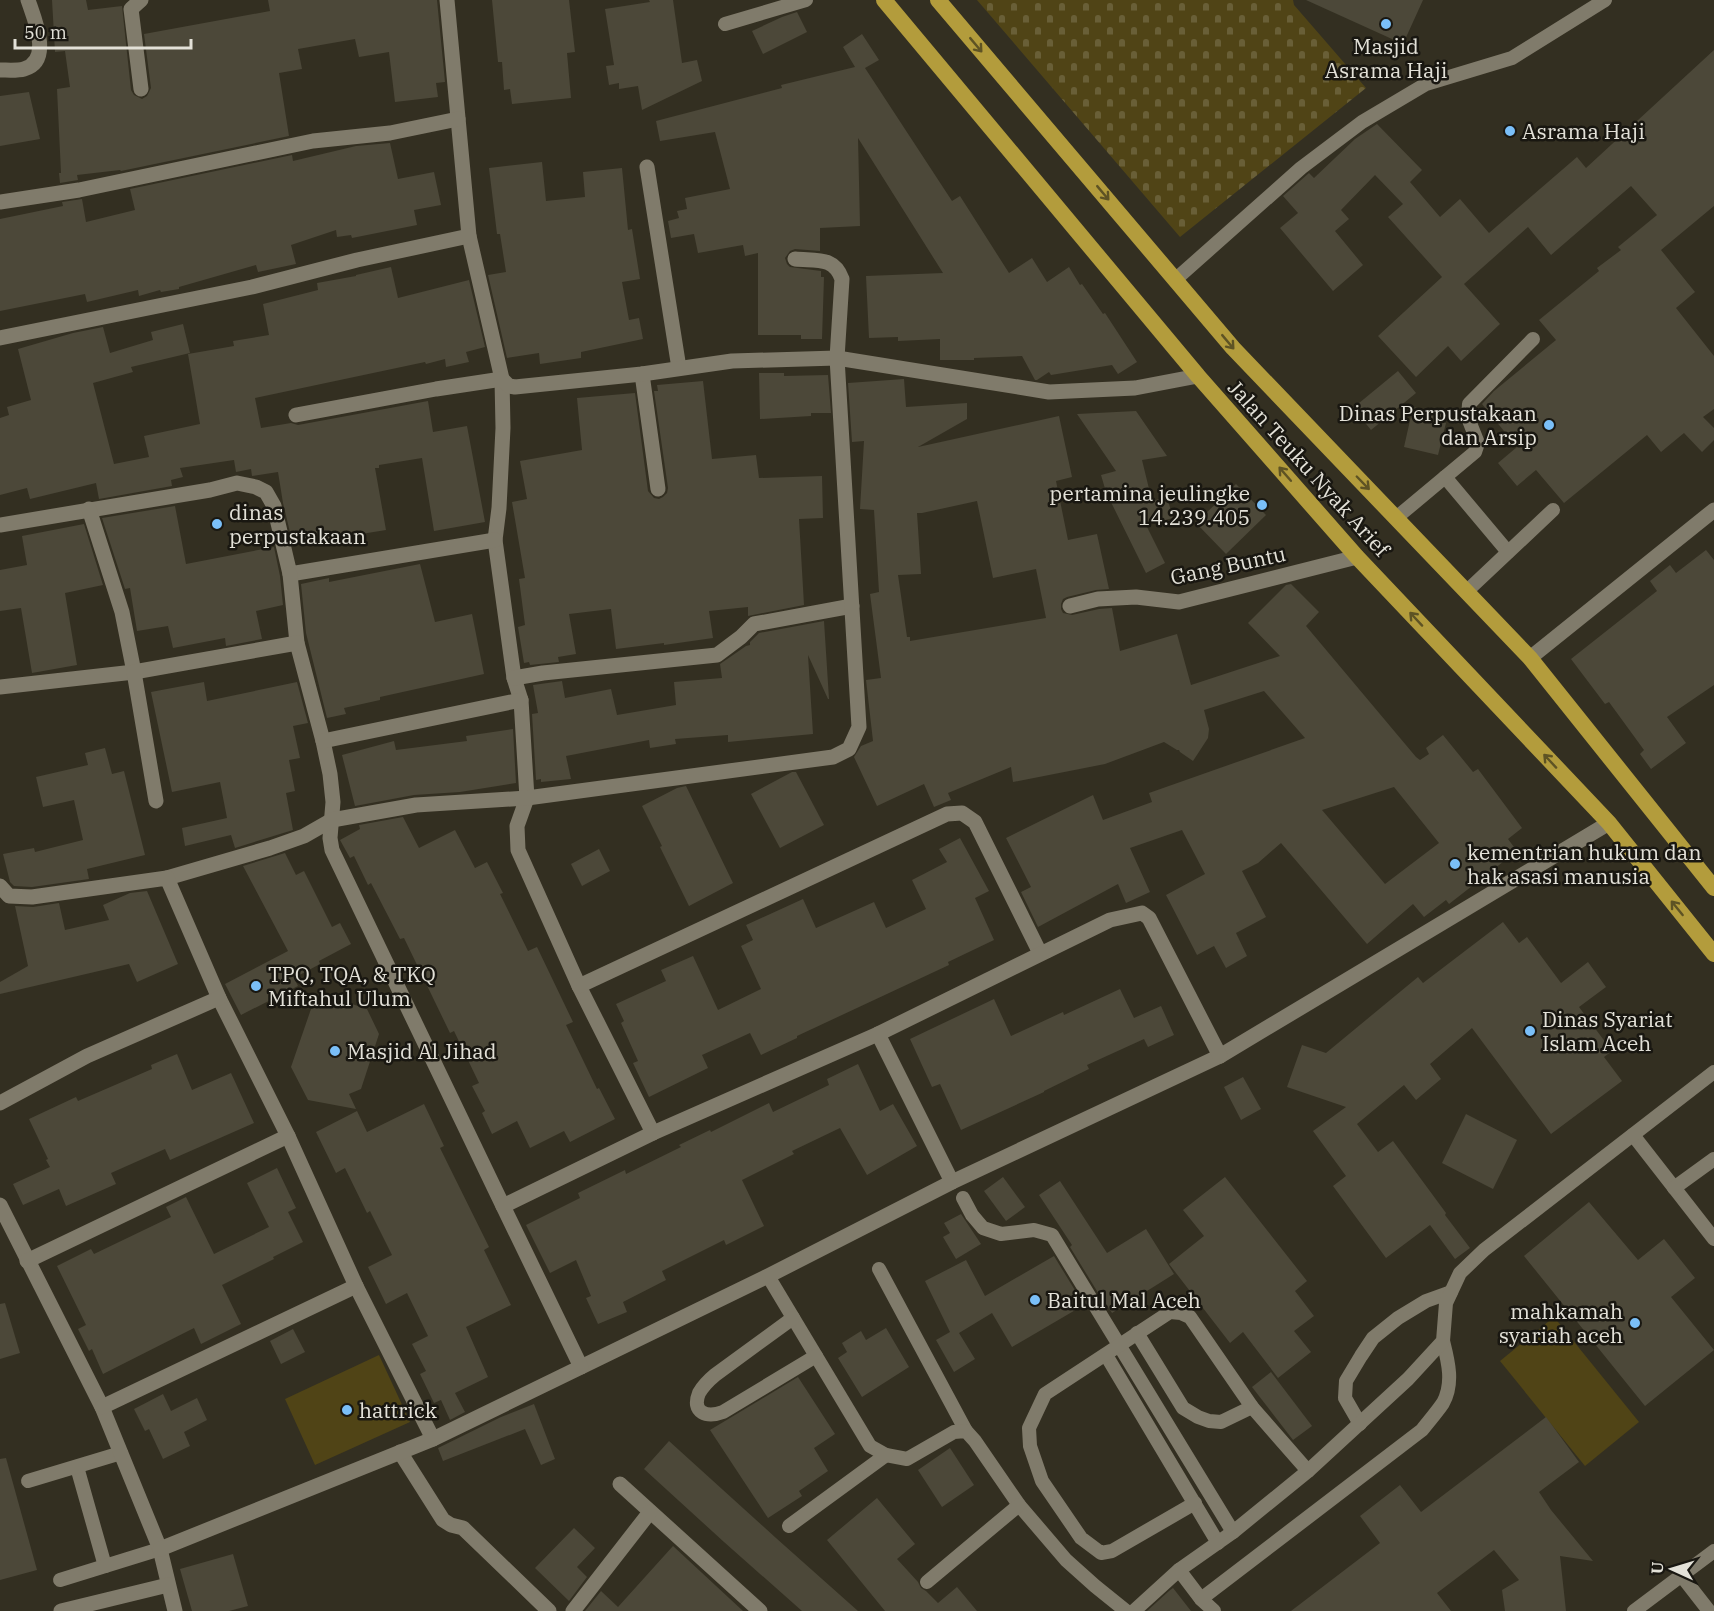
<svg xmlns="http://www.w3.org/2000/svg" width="1714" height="1611" font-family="'IBM Plex Serif',serif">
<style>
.cemetery{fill:url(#cemetery-stones)}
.pitch{fill:#504416}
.building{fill:#4c4839;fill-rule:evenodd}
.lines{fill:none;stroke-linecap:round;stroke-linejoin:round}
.service{stroke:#807b6b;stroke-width:14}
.minor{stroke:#807b6b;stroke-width:15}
.trunk{stroke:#b39c3c;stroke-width:16}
.oneway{stroke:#5e5324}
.poi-dot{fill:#7abff8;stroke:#191711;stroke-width:2}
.labels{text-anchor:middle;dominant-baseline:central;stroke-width:5;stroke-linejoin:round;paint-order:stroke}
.poi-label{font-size:21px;fill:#e3e1d8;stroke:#191711;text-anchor:start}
.street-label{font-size:21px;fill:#e3e1d8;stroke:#191711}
</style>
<defs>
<pattern id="cemetery-stones" width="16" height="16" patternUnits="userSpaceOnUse" patternTransform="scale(1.5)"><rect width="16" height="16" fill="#504416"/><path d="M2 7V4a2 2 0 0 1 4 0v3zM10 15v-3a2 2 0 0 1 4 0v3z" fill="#695f37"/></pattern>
</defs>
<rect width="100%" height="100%" fill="#332f21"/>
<!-- cemetery -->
<path class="cemetery" d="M977 0H1293L1294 5 1366 88 1180 237Z"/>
<!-- pitch -->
<g class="pitch">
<path d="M1554 1317 1639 1422 1585 1466 1500 1361Z"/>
<path d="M379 1355 410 1422 315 1465 285 1399Z"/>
</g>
<!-- building -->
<g class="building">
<path d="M52 0H86L88 10 122 6 131 90 134 95 142 99 147 96 151 88 144 34 270 11 268 0H437L445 82 436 83 438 97 395 102 389 52 359 57 355 39 298 49 302 69 279 73 289 136 121 171 120 170 77 175 78 180 60 183 59 173H61L57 89 70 87 65 51 55 52Z"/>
<path d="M492 0H569L575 52 567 53 571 98 512 104 510 89 504 90 502 62H498Z"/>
<path d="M649 0H673L682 63 697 60 702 81 642 110 638 86 619 89V83L609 85 606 66 614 65 605 9 650 2Z"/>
<path d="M1306 0H1423L1403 44Z"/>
<path d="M797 12 807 32 763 54 752 31 782 17Z"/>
<path d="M862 34 879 60 865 68 952 201 960 196 1009 273 1032 258 1047 282 1069 267 1080 285 1082 284 1103 314 1105 313 1137 362 1118 374 1112 365 1051 375 1049 372 1037 380H1035L1022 356 974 358V360H940V339L898 341V337L869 338 866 276 943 273 858 138 860 226 820 228V251L795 249 790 251 785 258 787 264 790 267 821 271V277H824L822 339H801V335H758V253L745 256 743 245 698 253 694 234 671 238 668 221 679 218 677 211 687 209 685 198 730 189 715 132 660 141 656 121 782 88 781 85 855 67 843 47Z"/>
<path d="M1714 50V206L1661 250 1695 292 1676 308 1714 356V409L1703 417 1714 428V440L1702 452 1684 433 1661 452 1647 435 1564 503 1536 470 1517 486 1498 463 1517 447 1482 404 1494 391 1556 340 1539 320 1599 271 1597 268 1621 250 1618 247 1657 215 1631 186 1551 255 1528 227 1464 284 1500 324 1461 361 1448 346 1416 377 1378 336 1442 277 1388 217 1403 204 1375 175 1341 210 1349 219 1335 231 1363 265 1333 291 1280 228 1298 213 1283 196 1309 173 1314 178 1355 139 1377 124 1422 170 1410 182 1440 217 1460 199 1489 233 1577 157 1586 168Z"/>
<path d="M29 92 40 139 0 146V96Z"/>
<path d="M390 143 398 179 434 172 441 205 414 210 417 225 352 238 351 235 337 237 336 230 291 245 296 264 258 272 256 265 179 287V289L161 292 160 290 139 296 138 290 87 302 85 294 0 311V219L63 206 62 202 82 199 86 222 135 210 130 189 292 155 293 161 356 146Z"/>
<path d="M542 162 546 201 585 197 583 172 622 168 628 230 632 229 640 279 622 282 629 320 639 318 643 339 581 352V358L540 364 539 353 507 358 488 275 506 272 500 234H497L489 168Z"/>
<path d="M391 267 398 298 469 280 485 347 466 352 469 362 446 367 445 359 426 364 425 362 255 398 261 428 291 423 298 425 428 401 433 432 467 426 485 522 434 531 422 458 379 465V468H375L386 530 293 545 283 503 278 472 252 476 251 469 236 472 234 460 180 468 183 477 171 480 172 486 99 499 96 483 30 499 27 488 0 495V418L9 415 7 407 31 400 18 349 73 333 103 327 110 353 153 340 151 332 183 324 190 353 131 367 133 372 93 383 114 464 149 457 144 436 200 424 188 354 234 346 233 341 269 335 263 304 318 290 317 283 356 276V275Z"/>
<path d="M1398 371 1416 393 1371 430 1353 408Z"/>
<path d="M759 373H784V376L828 375 831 413H811V416L760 419Z"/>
<path d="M904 379 906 407 967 403V419L918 447 1059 416 1072 477 1056 481 1068 540 1097 534 1109 589 1096 590 1067 597 1063 599 1061 604V609L1063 613 1072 615 1099 609 1112 608 1120 651 1177 634 1191 685 1280 656 1248 623 1286 585 1291 584 1319 612 1306 626 1416 757 1420 760 1429 754 1426 748 1443 735 1473 772 1478 769 1522 828 1508 839 1517 851 1449 904 1446 900 1424 917 1413 904 1367 944 1281 843 1258 863 1242 871 1266 917 1236 933 1247 956 1226 968 1214 946 1197 955 1166 895 1205 874 1182 830 1130 848 1150 892 1126 903 1118 884 1038 927 1021 892 1031 887 1006 838 1093 795 1103 820 1152 802 1149 793 1305 738 1264 691 1204 710 1209 729 1208 738 1193 761 1180 752 1179 750H1177L1164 742 1105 764 1013 782 1011 767 948 793 951 800 934 807 924 784 877 806 854 757 861 746 873 741 866 680 881 678 870 594 879 592 874 510 860 509 864 441 852 442 848 383ZM977 501 993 578 1036 569 1046 618 910 641V637H907L898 575 921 574 917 513H922ZM1394 787 1439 843 1385 884 1322 810Z"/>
<path d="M703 381 712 459 756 455 759 478 822 476 823 518 799 519 804 605 748 616V607L709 611 713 638 664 645V643L616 649 611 609 569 614 576 654 558 657 559 662 530 665 529 662 524 663 518 627 525 625 519 579 525 578 512 502 527 499 520 461 582 450 577 398 635 393 648 491 654 498 659 499 663 497 667 493 668 488 654 391H658L657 385Z"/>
<path d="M1413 407 1442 414 1441 422 1446 423 1438 455 1404 447Z"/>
<path d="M1136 411 1167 456 1142 460 1152 501 1167 497 1173 518 1146 525 1165 563 1146 573 1106 492 1101 475 1116 471 1077 414Z"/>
<path d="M1236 484 1266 515 1226 554 1196 523Z"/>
<path d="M175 506 186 564 274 547 280 576 283 605 256 611 262 639 226 646 225 638 173 648 168 626 137 631 130 588 125 589 102 518Z"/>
<path d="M84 524 103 585 65 593 77 665 32 673 21 608 0 611V570L27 565 22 536Z"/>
<path d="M1706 550 1714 560V685L1667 717 1686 743 1651 769 1640 754 1644 750 1609 702 1605 704 1571 659 1657 591 1650 581 1670 565 1676 573Z"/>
<path d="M420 564 435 622 472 614 484 674 380 697V700L344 708 346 714 327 718 306 633 301 584 329 578V582Z"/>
<path d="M824 621 829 699H828L808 655 813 734 728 742V735L675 739 676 744 650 748 649 740 566 756 571 779 541 782V779L536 780 532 714 538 713 533 685 562 681 565 698 611 689 617 715 676 705 674 682 722 678 720 664 746 646 750 645V642L759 633Z"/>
<path d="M204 682 207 701 297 682 308 723 293 726 300 758 289 760 295 791 286 793 293 830 235 848 231 835 185 846 182 828 227 818 220 782 172 792 151 692Z"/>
<path d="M513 729 516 783 460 792 414 795 355 806 342 755 394 741 396 750 467 741 466 736Z"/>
<path d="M105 748 112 774 124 771 145 855 87 869 89 879 32 887 14 886 10 882 3 854 34 848 35 852 83 840 74 800 43 807 36 777 88 765 85 753Z"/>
<path d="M792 772H796L824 825 780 848 751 794Z"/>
<path d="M686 786 733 883 689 906 660 847 662 846 642 806 677 788Z"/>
<path d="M403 817 419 848 455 830 475 868 487 862 503 893 500 894 528 951 537 947 573 1022 566 1025 597 1089 599 1088 615 1119 570 1142 564 1131 530 1148 517 1121 492 1134 482 1113 485 1111 472 1086 479 1083 454 1031 450 1033 404 938 400 939 371 883 368 885 354 856 350 858 340 840 360 829 359 825Z"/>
<path d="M960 838 989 891 975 898 994 940 948 962 949 965 797 1036V1038L761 1055 750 1033 702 1055 708 1068 649 1097 633 1063 638 1061 621 1023 624 1021 616 1004 666 981 661 970 693 956 718 1010 761 989 741 946 753 940 746 925 803 899 816 928 874 902 886 928 926 909 912 880 947 862 939 849Z"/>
<path d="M599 849 610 871 582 886 571 864Z"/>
<path d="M285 853 296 875 304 871 332 927 340 923 351 944 319 961 320 964 294 978 298 986 241 1015 225 984 288 951 243 866Z"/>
<path d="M147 891 178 964 137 982 129 964 0 994V982L28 966 15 906 33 907 59 903 65 930 109 920 103 905 130 893Z"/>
<path d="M1503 922 1519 943 1527 937 1561 983 1588 962 1606 987 1579 1007 1612 1051 1604 1057 1622 1081 1551 1134 1472 1028 1430 1064 1441 1079 1416 1100 1404 1085 1357 1124 1378 1152 1393 1141 1446 1213 1445 1215 1470 1248 1455 1259 1430 1225 1386 1258 1333 1186 1346 1176 1313 1131 1346 1107 1287 1087 1302 1045 1326 1053 1418 977 1423 983Z"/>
<path d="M1120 989 1134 1018 1161 1006 1174 1035 1148 1047 1144 1039 1087 1065 1089 1069 1044 1091V1092L961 1130 940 1084 932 1087 910 1039 994 999 1011 1036 1063 1012 1064 1015Z"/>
<path d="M334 998 367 1009 379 1034 361 1089 349 1094 356 1109 308 1100 291 1067 311 1009Z"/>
<path d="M177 1054 192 1090 231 1073 254 1123 170 1160 165 1149 111 1173 116 1184 66 1206 59 1189 23 1205 13 1184 50 1167 46 1160 48 1159 29 1119 76 1097 78 1101 152 1069 151 1065Z"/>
<path d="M858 1064 880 1111 893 1104 917 1146 867 1175 840 1128 792 1151 794 1154 742 1180 764 1226 726 1245 724 1240 662 1271 666 1280 623 1302 627 1312 598 1324 586 1298 591 1296 576 1260 550 1273 526 1225 580 1198 578 1193 625 1170 626 1174 681 1147 679 1145 710 1130 711 1132 769 1103 773 1112 829 1085 827 1079Z"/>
<path d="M1243 1077 1261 1109 1241 1120 1224 1087Z"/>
<path d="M424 1104 444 1146 440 1148 489 1247 484 1250 511 1305 466 1327 488 1377 455 1393 465 1412 450 1420 441 1400 434 1403 420 1374 426 1371 412 1344 428 1336 407 1293 386 1304 368 1267 392 1255 370 1211 367 1213 345 1168 336 1173 316 1132 357 1111 367 1132Z"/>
<path d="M1466 1114 1517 1140 1493 1189 1442 1163Z"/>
<path d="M277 1168 296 1208 288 1212 303 1242 273 1257 274 1259 222 1285 241 1324 201 1344 194 1328 103 1374 92 1349 89 1351 78 1329 86 1325 57 1266 91 1249 94 1254 171 1217 166 1207 186 1197 214 1254 269 1227 247 1183Z"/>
<path d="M1003 1177 1025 1207 1006 1221 984 1191Z"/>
<path d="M1225 1177 1307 1281 1295 1291 1314 1316 1294 1331 1311 1352 1278 1378 1243 1332 1230 1343 1169 1264 1204 1236 1183 1210Z"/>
<path d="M1060 1181 1107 1253 1146 1229 1174 1274 1112 1313 1101 1296H1100L1070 1247 1072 1245 1039 1195Z"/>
<path d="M1589 1202 1638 1260 1664 1239 1695 1278 1671 1297 1714 1350 1645 1406 1524 1256Z"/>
<path d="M961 1214 981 1244 956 1259 943 1237 950 1233 944 1223Z"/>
<path d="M1054 1256 1084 1305 1012 1347 992 1313 959 1333 975 1359 954 1372 936 1340 950 1332 925 1281 966 1260 985 1296Z"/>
<path d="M5 1303 20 1353 0 1359V1304Z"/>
<path d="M886 1328 909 1367 862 1397 838 1358 847 1352 842 1343 861 1331 866 1340Z"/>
<path d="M293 1329 305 1352 281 1364 270 1341Z"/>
<path d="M1271 1372 1312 1426 1293 1440 1252 1387Z"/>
<path d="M798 1377 835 1434 814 1448 828 1471 799 1491 802 1496 768 1518 710 1430Z"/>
<path d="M163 1394 171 1411 197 1398 207 1420 184 1432 190 1446 163 1459 149 1429 145 1431 134 1409Z"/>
<path d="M534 1404 555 1459 541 1465 525 1429 443 1461 438 1448 501 1417Z"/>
<path d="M1546 1417 1579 1462 1539 1492 1551 1510 1593 1561 1560 1556 1566 1611H1505L1502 1590 1519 1580 1494 1550 1437 1593 1451 1611H1291L1380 1543 1360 1516 1400 1485 1421 1512Z"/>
<path d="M669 1441 776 1538 858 1611H802L724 1542 644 1469Z"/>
<path d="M950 1448 974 1485 942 1507 918 1470Z"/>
<path d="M6 1458 37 1570 0 1580V1459Z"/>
<path d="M877 1498 915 1544 897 1559 918 1582 921 1588 926 1591 938 1603 957 1587 977 1611H885L827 1540Z"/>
<path d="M574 1528 595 1548 577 1567 587 1577 569 1601 535 1568Z"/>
<path d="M673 1546 743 1611H585L601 1591 618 1607Z"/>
<path d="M233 1554 248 1606 229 1611H192L180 1569Z"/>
<path d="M1173 1588 1191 1611H1147L1169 1591Z"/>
</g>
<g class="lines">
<!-- service -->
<g class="service">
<path d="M725 24 806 0"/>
<path d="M1176 279 1301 168 1362 122 1426 84 1512 58 1605 0"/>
<path d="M1445 477 1508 552"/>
<path d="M1396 518 1475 452 1478 443 1468 418 1469 404 1533 339"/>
<path d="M1467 591 1553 510"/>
<path d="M1633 1135 1714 1239"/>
<path d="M1674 1188 1714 1159"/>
<path d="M963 1198 972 1215 983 1228 1001 1234 1034 1230 1052 1235 1233 1532"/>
<path d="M879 1269 966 1431"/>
<path d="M768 1276 870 1446 886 1455 907 1459 954 1432 966 1431 975 1441 1019 1505 1066 1560 1095 1586 1126 1611"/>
<path d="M793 1318 715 1375C709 1380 703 1386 699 1393 691 1413 707 1418 723 1412L816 1356"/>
<path d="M1137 1333 1183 1408 1198 1417 1209 1421 1221 1422 1252 1407"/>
<path d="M1106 1355 1218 1543"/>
<path d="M1360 1424 1345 1398 1346 1381 1361 1356 1373 1338 1398 1318 1426 1301 1451 1292"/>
<path d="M77 1467 105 1566"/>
<path d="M28 1481 121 1453"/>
<path d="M1195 1503 1112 1551 1101 1553 1081 1538 1042 1481 1030 1446 1029 1428 1045 1394 1170 1312 1181 1313 1190 1317 1252 1407 1308 1471"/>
<path d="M789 1526 886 1455"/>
<path d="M1179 1570 1201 1599 1214 1611"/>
<path d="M1681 1575 1709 1611"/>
<path d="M60 1580 160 1549"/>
<path d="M927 1582 1019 1505"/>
<path d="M1201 1599 1422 1430C1429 1421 1437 1412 1443 1403 1454 1383 1448 1361 1443 1341"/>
<path d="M1134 1611 1179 1570 1233 1532 1308 1471 1408 1379 1443 1341 1446 1303 1460 1273 1484 1250 1714 1072"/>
<path d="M1634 1611 1714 1551"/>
</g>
<!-- minor -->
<g class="minor">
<path d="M447 0 469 236 502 379 503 428 499 508 495 540 514 678 521 700 527 798 517 826 518 850 579 986 653 1133"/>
<path d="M0 70C7 70 17 71 24 69 53 61 34 18 28 0"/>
<path d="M141 89 131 9 141 0"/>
<path d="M647 167 679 368"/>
<path d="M0 202 79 190 313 141 390 133 458 119"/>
<path d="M0 338 252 287 357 260 469 236"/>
<path d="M642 374 658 489"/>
<path d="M296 415 436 389 502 379 509 386 515 387 642 374 732 361 837 358 1049 392 1135 388 1198 376"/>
<path d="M0 525 210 490 237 483 256 487 266 492 274 506 290 574 495 540"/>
<path d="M290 574 297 643 323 741 330 774 333 802 330 838 332 850 503 1206"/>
<path d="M1070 606 1098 599 1136 597 1179 602 1357 557"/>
<path d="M1530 658 1714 510"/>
<path d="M514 678 543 673 717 655 741 637 754 624 852 606"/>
<path d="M0 687 134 672 122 612 89 509"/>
<path d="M323 741 521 700"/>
<path d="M156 801 134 672 297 643"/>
<path d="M167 878 270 848 304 836 332 820 416 805 527 798 833 757 849 749 859 727 837 358 842 279C834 256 816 261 795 259"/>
<path d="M0 886 9 896 32 897 167 878 219 998 288 1136 356 1286 433 1439"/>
<path d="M579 986 947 814 962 813 975 822 1040 953"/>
<path d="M878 1034 952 1182"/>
<path d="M0 1103 87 1056 219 998"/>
<path d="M0 1205 102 1407 160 1549 175 1611"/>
<path d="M27 1261 288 1136"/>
<path d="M581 1367 768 1276 952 1182 1220 1056 1609 823"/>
<path d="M102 1407 356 1286"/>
<path d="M400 1452 443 1520 451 1525 463 1528 549 1611"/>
<path d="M620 1484 760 1611"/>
<path d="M160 1549 433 1439 581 1367 503 1206 653 1133 878 1034 1110 920 1142 913 1149 918 1220 1056"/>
<path d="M61 1611 168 1585"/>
<path d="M573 1611 650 1512"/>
</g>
<!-- trunk -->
<g class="trunk">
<path d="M884 0 1198 376 1357 557 1609 823 1714 954"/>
<path d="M938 0 1233 348 1530 658 1714 888"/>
</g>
</g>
<!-- one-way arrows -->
<defs><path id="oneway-shaft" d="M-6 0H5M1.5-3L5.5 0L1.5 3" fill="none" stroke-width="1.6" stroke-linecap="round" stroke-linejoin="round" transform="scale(1.5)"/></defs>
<g class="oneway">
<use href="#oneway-shaft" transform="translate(976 45) rotate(50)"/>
<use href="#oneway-shaft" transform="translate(1103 193) rotate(50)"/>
<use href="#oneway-shaft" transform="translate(1228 342) rotate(50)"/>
<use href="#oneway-shaft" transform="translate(1285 474) rotate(-131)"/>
<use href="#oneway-shaft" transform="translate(1363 483) rotate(46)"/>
<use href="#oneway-shaft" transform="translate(1416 619) rotate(-133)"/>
<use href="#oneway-shaft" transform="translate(1550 761) rotate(-133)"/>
<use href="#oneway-shaft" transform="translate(1677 908) rotate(-129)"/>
</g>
<!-- markers -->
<g class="poi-dot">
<circle cx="1386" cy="24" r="6"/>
<circle cx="1510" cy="131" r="6"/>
<circle cx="1549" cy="425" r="6"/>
<circle cx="1262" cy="505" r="6"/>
<circle cx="217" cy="524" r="6"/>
<circle cx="1455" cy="864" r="6"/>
<circle cx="256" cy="986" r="6"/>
<circle cx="1530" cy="1031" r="6"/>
<circle cx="335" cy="1051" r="6"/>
<circle cx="1035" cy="1300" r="6"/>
<circle cx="1635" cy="1323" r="6"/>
<circle cx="347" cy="1410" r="6"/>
</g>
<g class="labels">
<!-- poi labels -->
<g class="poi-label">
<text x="1386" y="46" text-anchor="middle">Masjid<tspan x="1386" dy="24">Asrama Haji</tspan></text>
<text x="1522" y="131">Asrama Haji</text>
<text x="1537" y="413" text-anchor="end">Dinas Perpustakaan<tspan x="1537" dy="24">dan Arsip</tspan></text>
<text x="1250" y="493" text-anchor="end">pertamina jeulingke<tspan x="1250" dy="24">14.239.405</tspan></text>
<text x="229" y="512">dinas<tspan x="229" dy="24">perpustakaan</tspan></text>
<text x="1467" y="852">kementrian hukum dan<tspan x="1467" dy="24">hak asasi manusia</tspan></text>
<text x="268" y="974">TPQ, TQA, &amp; TKQ<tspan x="268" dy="24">Miftahul Ulum</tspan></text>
<text x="1542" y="1019">Dinas Syariat<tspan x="1542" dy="24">Islam Aceh</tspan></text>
<text x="347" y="1051">Masjid Al Jihad</text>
<text x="1047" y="1300">Baitul Mal Aceh</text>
<text x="1623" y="1311" text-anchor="end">mahkamah<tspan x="1623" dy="24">syariah aceh</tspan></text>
<text x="359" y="1410">hattrick</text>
</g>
<!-- street labels -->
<g class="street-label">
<text transform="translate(1309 468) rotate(48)">Jalan Teuku Nyak Arief</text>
<text transform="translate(1228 565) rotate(-12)">Gang Buntu</text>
</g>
</g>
<!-- north arrow -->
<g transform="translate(1672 1569) rotate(274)" stroke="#191711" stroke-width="4.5" paint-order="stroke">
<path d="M0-4.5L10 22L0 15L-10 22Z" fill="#e3e1d8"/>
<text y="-9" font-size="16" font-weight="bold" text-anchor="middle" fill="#e3e1d8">U</text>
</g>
<!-- scale -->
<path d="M15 39v9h176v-9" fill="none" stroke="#e3e1d8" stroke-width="3"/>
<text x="24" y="39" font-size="18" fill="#e3e1d8" stroke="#191711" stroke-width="4.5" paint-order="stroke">50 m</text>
</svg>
